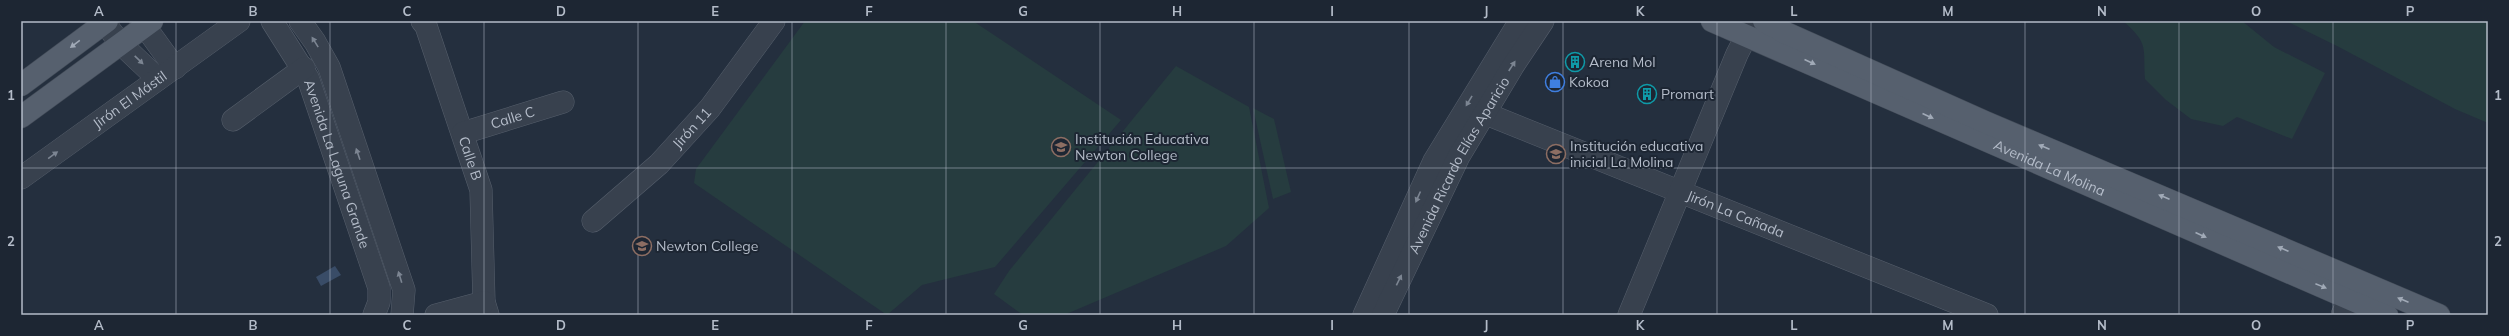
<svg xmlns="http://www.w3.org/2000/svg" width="2509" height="336" font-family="Mulish,sans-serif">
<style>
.green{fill:#263c3f}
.water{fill:#394c67}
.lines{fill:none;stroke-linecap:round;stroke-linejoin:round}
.minor-casing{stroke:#565f6c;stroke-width:23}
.major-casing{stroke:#414a57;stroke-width:23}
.minor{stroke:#38414e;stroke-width:22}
.major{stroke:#56606e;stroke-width:22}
.oneway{fill:#7c8592}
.oneway2{fill:#a1aab7}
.grid{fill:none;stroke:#b4bcc9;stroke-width:1;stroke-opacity:0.55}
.labels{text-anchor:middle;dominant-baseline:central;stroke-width:4;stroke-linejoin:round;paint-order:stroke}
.poi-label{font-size:14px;fill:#b4bcc9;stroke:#1d2633;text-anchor:start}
.street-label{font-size:14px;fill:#b4bcc9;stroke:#1d2633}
.neatline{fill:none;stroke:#b4bcc9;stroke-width:1.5}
.grid-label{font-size:13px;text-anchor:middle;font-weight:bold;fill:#b4bcc9}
</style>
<rect width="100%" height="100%" fill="#242f3e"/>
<!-- green -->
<g class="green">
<path d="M805 21H973L1121 120 995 267 922 285 887 315 694 183 696 169Z"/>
<path d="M2123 21H2242L2274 47 2325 73 2292 139 2237 117 2223 126 2191 119 2166 100 2145 79C2143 46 2149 44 2123 21Z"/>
<path d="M2286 21H2488V123L2455 109 2339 47Z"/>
<path d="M1176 66 1249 107 1269 208 1226 246 1064 315H1023L994 294 1009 271Z"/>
<path d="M1253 108 1274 119 1291 192 1273 199Z"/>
</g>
<!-- water -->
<path class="water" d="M335 266 341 275 321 286 316 277Z"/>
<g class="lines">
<defs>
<g id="minor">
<path d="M103 21 121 44 158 79"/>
<path d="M141 21 175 68"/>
<path id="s1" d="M272 21 308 78 379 288V302L374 315"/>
<path d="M300 21 315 42 329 67 404 290 402 315"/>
<path id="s2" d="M422 21 426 26 481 190 484 302 488 315"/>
<path id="s3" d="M1484 113 1987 315"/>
<path d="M233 120 304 68"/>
<path id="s4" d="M463 133 563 102"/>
<path id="s5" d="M21 178 239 21"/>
<path id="s6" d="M593 221 659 164 710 108 774 21"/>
<path d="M436 315 484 302"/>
<path d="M1364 315 1434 161 1520 21"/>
<path id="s7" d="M1383 315 1459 156 1513 66 1543 21"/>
<path d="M1629 315 1737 54 1754 21"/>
<path d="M2342 315 2357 282"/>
</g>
<g id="major">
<path id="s8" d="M1712 21 2387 315"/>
<path d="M1764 21 1786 33 1985 122 2439 315"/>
<path d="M21 85 107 21"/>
<path d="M21 117 152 21"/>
</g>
</defs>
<!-- minor casing -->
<use href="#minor" class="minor-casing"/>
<!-- major casing -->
<use href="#major" class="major-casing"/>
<!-- minor -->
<use href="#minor" class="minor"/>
<!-- major -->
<use href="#major" class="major"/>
</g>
<!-- one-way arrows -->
<defs><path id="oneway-solid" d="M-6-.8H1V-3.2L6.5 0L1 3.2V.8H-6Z"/></defs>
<g class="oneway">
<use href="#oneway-solid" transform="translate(315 42) rotate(-122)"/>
<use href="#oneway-solid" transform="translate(139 60) rotate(44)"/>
<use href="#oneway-solid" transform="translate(1512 66) rotate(-57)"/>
<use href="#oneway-solid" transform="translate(1469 101) rotate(121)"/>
<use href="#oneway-solid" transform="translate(358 154) rotate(-109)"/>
<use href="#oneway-solid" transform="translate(53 155) rotate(-36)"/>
<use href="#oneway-solid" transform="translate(1418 197) rotate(114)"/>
<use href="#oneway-solid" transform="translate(400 277) rotate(-107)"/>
<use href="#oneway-solid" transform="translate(1399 280) rotate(-64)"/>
</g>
<g class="oneway2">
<use href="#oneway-solid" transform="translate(75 44) rotate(143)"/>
<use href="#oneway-solid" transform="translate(1810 62) rotate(24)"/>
<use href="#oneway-solid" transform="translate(1928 116) rotate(24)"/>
<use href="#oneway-solid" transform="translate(2044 147) rotate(-157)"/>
<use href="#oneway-solid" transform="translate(2164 197) rotate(-157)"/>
<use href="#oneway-solid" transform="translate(2201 235) rotate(24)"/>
<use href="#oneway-solid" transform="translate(2283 249) rotate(-157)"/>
<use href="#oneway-solid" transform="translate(2321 286) rotate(22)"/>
<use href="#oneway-solid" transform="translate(2403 300) rotate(-157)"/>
</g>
<!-- grid -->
<path class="grid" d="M176 21V315M330 21V315M484 21V315M638 21V315M792 21V315M946 21V315M1100 21V315M1254 21V315M1409 21V315M1563 21V315M1717 21V315M1871 21V315M2025 21V315M2179 21V315M2333 21V315M21 168H2488"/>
<!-- icons -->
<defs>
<symbol id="building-ring" viewBox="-11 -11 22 22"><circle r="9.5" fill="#1d2633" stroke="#0f9aa8" stroke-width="1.5"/><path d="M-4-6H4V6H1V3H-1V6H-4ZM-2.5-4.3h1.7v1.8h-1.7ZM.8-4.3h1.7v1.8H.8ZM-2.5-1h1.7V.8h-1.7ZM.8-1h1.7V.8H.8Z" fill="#0f9aa8"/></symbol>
<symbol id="shop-ring" viewBox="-11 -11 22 22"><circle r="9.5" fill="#1d2633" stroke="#3f7fe0" stroke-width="1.5"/><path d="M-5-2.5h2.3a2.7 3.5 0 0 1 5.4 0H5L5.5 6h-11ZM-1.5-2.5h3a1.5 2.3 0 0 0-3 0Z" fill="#3f7fe0"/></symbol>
<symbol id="school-ring" viewBox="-11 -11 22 22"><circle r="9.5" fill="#1d2633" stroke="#8d6e63" stroke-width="1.5"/><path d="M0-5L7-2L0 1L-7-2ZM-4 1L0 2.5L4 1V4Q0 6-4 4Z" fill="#8d6e63"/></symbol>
</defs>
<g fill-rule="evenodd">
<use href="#building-ring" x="1564" y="51" width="22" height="22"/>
<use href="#shop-ring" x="1544" y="71" width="22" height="22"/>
<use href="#building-ring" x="1636" y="83" width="22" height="22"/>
<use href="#school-ring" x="1050" y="136" width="22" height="22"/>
<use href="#school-ring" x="1545" y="143" width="22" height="22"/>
<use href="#school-ring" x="631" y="235" width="22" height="22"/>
</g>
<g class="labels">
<!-- poi labels -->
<g class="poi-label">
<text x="1589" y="62">Arena Mol</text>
<text x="1569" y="82">Kokoa</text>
<text x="1661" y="94">Promart</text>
<text x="1075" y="139">Institución Educativa<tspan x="1075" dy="16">Newton College</tspan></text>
<text x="1570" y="146">Institución educativa<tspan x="1570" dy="16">inicial La Molina</tspan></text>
<text x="656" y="246">Newton College</text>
</g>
<!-- street labels -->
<g class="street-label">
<text stroke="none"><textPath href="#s5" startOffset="134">Jirón El Mástil</textPath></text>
<text stroke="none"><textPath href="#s4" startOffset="52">Calle C</textPath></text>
<text stroke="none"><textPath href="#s6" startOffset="136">Jirón 11</textPath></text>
<text stroke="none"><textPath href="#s2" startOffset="146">Calle B</textPath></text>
<text stroke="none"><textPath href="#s1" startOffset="158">Avenida La Laguna Grande</textPath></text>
<text stroke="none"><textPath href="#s7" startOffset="168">Avenida Ricardo Elías Aparicio</textPath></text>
<text stroke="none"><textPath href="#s8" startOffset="368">Avenida La Molina</textPath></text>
<text stroke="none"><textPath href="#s3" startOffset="271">Jirón La Cañada</textPath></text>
</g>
</g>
<!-- border -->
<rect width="2509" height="336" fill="none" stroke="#1d2633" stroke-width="44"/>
<rect x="22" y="22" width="2465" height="292" class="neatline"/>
<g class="grid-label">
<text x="99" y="16">A</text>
<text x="253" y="16">B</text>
<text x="407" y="16">C</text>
<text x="561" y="16">D</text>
<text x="715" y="16">E</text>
<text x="869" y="16">F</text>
<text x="1023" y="16">G</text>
<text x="1177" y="16">H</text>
<text x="1332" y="16">I</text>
<text x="1486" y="16">J</text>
<text x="1640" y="16">K</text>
<text x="1794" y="16">L</text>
<text x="1948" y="16">M</text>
<text x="2102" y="16">N</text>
<text x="2256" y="16">O</text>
<text x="2410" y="16">P</text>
<text x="11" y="100">1</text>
<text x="2498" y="100">1</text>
<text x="11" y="246">2</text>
<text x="2498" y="246">2</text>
<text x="99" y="330">A</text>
<text x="253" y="330">B</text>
<text x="407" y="330">C</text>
<text x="561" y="330">D</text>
<text x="715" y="330">E</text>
<text x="869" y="330">F</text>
<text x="1023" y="330">G</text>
<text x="1177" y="330">H</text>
<text x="1332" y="330">I</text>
<text x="1486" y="330">J</text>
<text x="1640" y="330">K</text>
<text x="1794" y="330">L</text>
<text x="1948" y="330">M</text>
<text x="2102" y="330">N</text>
<text x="2256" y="330">O</text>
<text x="2410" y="330">P</text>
</g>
</svg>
